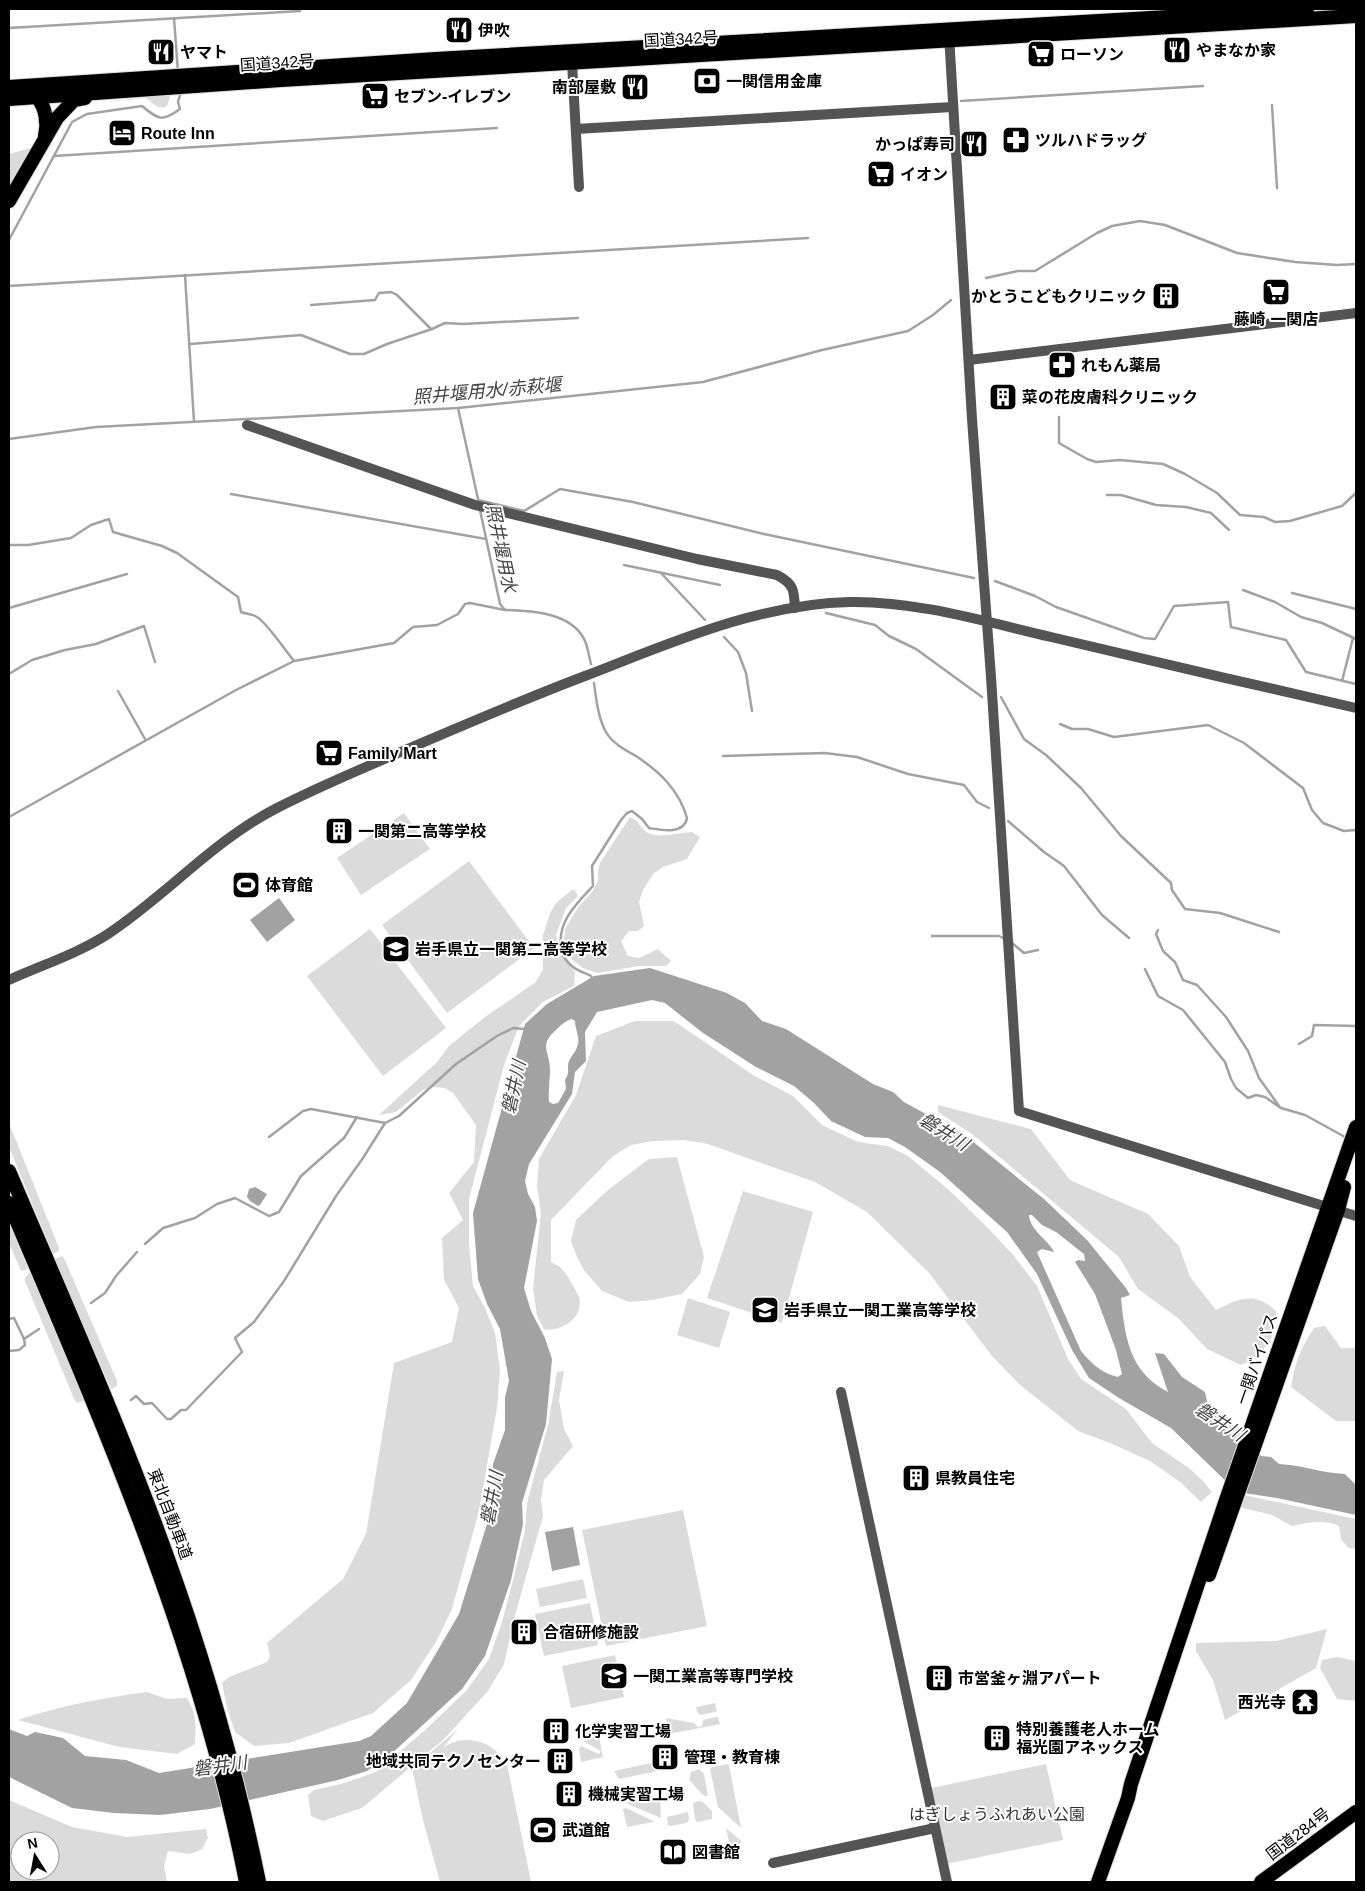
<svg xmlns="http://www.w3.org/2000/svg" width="1365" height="1891" font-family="Helvetica,'Noto Sans JP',sans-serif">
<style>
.green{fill:#dbdbdb;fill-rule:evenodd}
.water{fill:#a2a2a2;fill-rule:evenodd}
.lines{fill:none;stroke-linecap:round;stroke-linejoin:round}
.stream{stroke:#a2a2a2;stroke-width:2.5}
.highway-casing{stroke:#dbdbdb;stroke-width:16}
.minor{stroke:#545454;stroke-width:10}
.highway{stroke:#000;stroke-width:14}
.labels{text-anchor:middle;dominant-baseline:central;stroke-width:4;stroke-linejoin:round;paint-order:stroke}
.poi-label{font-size:16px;font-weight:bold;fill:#000;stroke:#fff;text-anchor:start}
.street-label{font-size:16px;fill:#000;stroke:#fff}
.park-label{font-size:16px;fill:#323232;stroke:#fff}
.water-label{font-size:18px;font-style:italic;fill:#434343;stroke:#fff}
</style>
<rect width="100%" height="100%" fill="#fff"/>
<!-- green -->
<g class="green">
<path d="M171 94 167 106C157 111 154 102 145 98L83 105Z"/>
<path d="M31 148 10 183 9 182V154Z"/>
<path d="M404 813 430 849 361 895 337 858Z"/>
<path d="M630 817C640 821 637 824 644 830 655 841 679 832 692 832L700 837 687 859 663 867 653 874 643 890 639 902 644 926 638 931H629L621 941 628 956 639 958 658 949 671 961 666 966H639L597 973 583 968 570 958 564 939 565 929 579 906 592 892 598 881V871L600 863Z"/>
<path d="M469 861 534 948 447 1013 382 925Z"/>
<path d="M572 890H575L578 896 566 908 556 935 560 953 575 972 574 986 543 1002 519 1026 504 1065 469 1199V1244L473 1286 485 1308 495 1333 500 1370 497 1408 479 1511 452 1609 436 1642 411 1680 373 1713 289 1743 254 1746 235 1732 227 1708 222 1683 229 1677 267 1662 270 1656 267 1643 343 1579 366 1534 394 1363 452 1342 459 1308 444 1280 442 1238 463 1220 449 1193 474 1162 476 1125 453 1093 445 1088 433 1087 423 1090 396 1112 379 1115 437 1062 449 1046 485 1017 536 982 543 969V935L550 913 556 903Z"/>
<path d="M370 929 446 1028 383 1076 307 976Z"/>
<path d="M635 1021H674L753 1075 793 1096 822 1125 858 1142 888 1146 908 1156 949 1190 989 1229 1014 1256 1037 1286 1068 1359 1081 1379 1126 1409 1152 1443 1189 1468 1203 1481 1212 1492 1201 1502 1180 1482 1150 1461 1110 1443 1078 1431 1019 1384 992 1356 929 1273 867 1212 815 1182 708 1144 684 1140 653 1141 631 1145 613 1156 551 1220V1262C554 1264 558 1265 561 1268 566 1273 577 1291 579 1298 585 1317 560 1333 544 1329L537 1316 533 1288 541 1213 537 1186 539 1159 576 1095 596 1036Z"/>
<path d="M938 1105 1031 1129 1070 1180 1148 1214 1179 1246 1190 1277 1216 1310C1239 1298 1255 1291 1276 1311 1276 1338 1265 1354 1241 1365L1207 1349 1178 1318 1138 1289 1119 1257 972 1134 938 1112Z"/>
<path d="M9 1123 59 1248V1251L53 1254 9 1147Z"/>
<path d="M677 1157 704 1257 700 1274 682 1294 652 1300 629 1302 602 1291 584 1270 577 1257 571 1241 576 1220 608 1190 649 1159Z"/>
<path d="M743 1191 813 1212 782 1323 707 1298Z"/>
<path d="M9 1222 28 1269 21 1271 9 1243Z"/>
<path d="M62 1256 64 1258 117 1381V1386L111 1389 54 1259Z"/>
<path d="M30 1272 84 1400 78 1403 75 1401 25 1281V1278Z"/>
<path d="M688 1298 730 1312 719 1348 677 1335Z"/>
<path d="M1325 1326 1341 1348H1356V1421H1336L1291 1387C1296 1361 1299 1351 1314 1328Z"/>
<path d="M564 1371 559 1400 564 1429 573 1446 544 1480 541 1500 543 1516 514 1619 504 1664 488 1691 444 1739 362 1808 323 1821 311 1816 308 1795 314 1790 341 1784 376 1772 424 1731 467 1690 489 1659 502 1622 513 1580 525 1530 527 1503 548 1425 557 1372Z"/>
<path d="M1244 1495 1356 1519V1549L1348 1548 1341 1539 1339 1526C1323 1519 1308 1523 1292 1526L1272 1515 1235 1506Z"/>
<path d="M683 1510 707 1626 606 1646 582 1530Z"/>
<path d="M583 1579 587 1598 540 1607 536 1589Z"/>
<path d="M590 1603 598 1645 544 1656 535 1614Z"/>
<path d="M1327 1629 1316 1668 1225 1720 1213 1680 1196 1651V1643L1276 1641Z"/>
<path d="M615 1655 624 1697 571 1708 562 1666Z"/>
<path d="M1337 1657 1356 1661V1701L1337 1699 1320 1668 1322 1660Z"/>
<path d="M147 1692 167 1699 187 1698C197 1715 196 1725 195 1744L177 1754 119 1747 18 1720C59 1706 103 1698 147 1692Z"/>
<path d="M715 1703 717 1711 715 1712 701 1715 697 1712 696 1707Z"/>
<path d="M716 1717H718L720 1724 669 1734 666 1718 694 1723 698 1727 702 1726 703 1720Z"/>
<path d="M597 1727 603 1757 581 1762 579 1749 581 1746 599 1754 601 1751 585 1742 586 1740 598 1735 597 1732 577 1739 575 1731Z"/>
<path d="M458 1729 443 1748C458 1736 481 1738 496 1751 500 1754 503 1760 507 1764L531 1882H451L448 1880 450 1882H440L423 1820 412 1768Z"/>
<path d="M656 1762 658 1771 619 1779 614 1771Z"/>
<path d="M728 1764 729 1765 741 1828 718 1807 710 1769 712 1767Z"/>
<path d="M1046 1764 1063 1840 946 1864 931 1788Z"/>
<path d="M699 1769 704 1774 708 1796H704L689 1780 691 1772Z"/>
<path d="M660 1795 661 1818 628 1804 627 1801Z"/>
<path d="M9 1800 72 1827 127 1837 206 1829 208 1838 202 1849 190 1854 168 1851 164 1866 167 1882H9ZM20 1841H50V1871H20Z"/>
<path d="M699 1801 703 1802 712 1811V1819L697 1822 695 1819 693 1803Z"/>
<path d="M626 1808 653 1821V1822L627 1827 623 1809Z"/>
<path d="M688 1812 689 1820 687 1823 670 1826 668 1825 667 1817Z"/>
<path d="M726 1828 741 1841V1843L731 1852Z"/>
</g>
<!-- water -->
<g class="water">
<path d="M279 898 295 920 267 942 250 920Z"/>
<path d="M650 968 727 993 745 1003 762 1021 786 1029 873 1084 893 1092 904 1102 966 1136 1044 1199 1087 1240 1126 1288 1130 1295 1121 1298C1125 1337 1129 1372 1168 1392L1155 1353 1164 1354 1182 1377 1205 1392 1208 1406 1221 1422 1240 1429 1254 1442 1261 1456 1271 1457 1279 1464C1301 1465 1322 1473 1345 1474L1356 1485V1515L1277 1498 1237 1492 1171 1428 1119 1398 1089 1378 1072 1350 1037 1274 1007 1232 940 1172 905 1147 888 1138 865 1137 831 1121 814 1103 794 1086 756 1067 703 1033 665 1003 652 1000 597 1012 585 1032 586 1061 575 1072 572 1094 529 1164 525 1181 528 1194 535 1207 537 1221 524 1288 531 1311 545 1338 552 1359 546 1424 522 1503 523 1524 511 1580 485 1656 462 1689 388 1757 367 1771 338 1780 210 1809 160 1815 114 1813 72 1808 9 1777V1729L27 1736 35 1732 63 1738 85 1756 126 1760 159 1773 359 1741 371 1736 407 1703 459 1614 492 1508 493 1464 505 1430V1397L509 1381 500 1329 487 1304 478 1279 473 1213 525 1024 547 1004 594 976ZM572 1019 575 1021C575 1030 581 1038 577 1047 576 1052 571 1056 569 1061 566 1069 571 1071 565 1080L566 1089 558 1103 553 1104 549 1102C548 1090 550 1081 550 1070 550 1051 538 1046 556 1030 561 1025 565 1021 572 1019ZM1029 1215H1032L1042 1225 1056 1232 1084 1254 1085 1261 1078 1260 1075 1262 1095 1294 1116 1350 1122 1374 1118 1377C1101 1373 1091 1363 1081 1351L1037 1252 1042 1249 1054 1252C1048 1239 1030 1231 1029 1215Z"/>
<path d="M255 1187 267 1194 260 1205 258 1206 250 1201 247 1197 249 1189Z"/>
<path d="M573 1527 580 1565 552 1571 545 1532Z"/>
</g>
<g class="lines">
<!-- stream -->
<g class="stream">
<path d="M174 18 178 72"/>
<path d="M9 28 300 11"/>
<path d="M961 101 1203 86"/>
<path d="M1272 105 1277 188"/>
<path d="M54 156 497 128"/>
<path d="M9 240 72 122 87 114 142 106C159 120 162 122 180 109L178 102 181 92"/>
<path d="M185 275 194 422"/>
<path d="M986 278 1018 271H1035L1097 233 1112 226 1140 221 1165 225 1237 253 1295 262 1337 265 1356 264"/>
<path d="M9 286 808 238"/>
<path d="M311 305 375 300 379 293 391 292 397 295 431 329"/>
<path d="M190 344 301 335 350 354H364L387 344 432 329 445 323 463 324 578 318"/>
<path d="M458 408 478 499"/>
<path d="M1059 417V443L1087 459 1096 462 1120 460 1163 464 1185 474 1217 493 1240 515 1264 517 1275 522 1290 521 1342 506 1356 493"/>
<path d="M9 439 96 427 458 408 703 382 822 350 908 331 933 315 951 300"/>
<path d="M231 494 486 539"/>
<path d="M1107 495H1121L1156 505 1186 507 1211 513 1229 530"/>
<path d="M478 500 524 511 560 489 633 502 764 534 974 578"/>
<path d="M480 510 500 604 505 610C532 611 572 612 585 641 588 648 589 657 591 664"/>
<path d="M9 545H28L71 538 91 525 109 519 113 532 162 546 177 553 238 597 241 612C246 614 253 614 257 617 267 623 285 650 294 661"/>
<path d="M624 565 720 585"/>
<path d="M661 573 705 620"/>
<path d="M995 581 1035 596 1056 607 1144 638 1155 639 1174 606 1228 602 1231 627 1286 640 1306 672 1356 684"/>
<path d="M1243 590 1275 602 1301 617 1322 623 1356 639"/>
<path d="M1292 593 1356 609"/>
<path d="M9 608 127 574"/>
<path d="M826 613 875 625 889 636 916 649 982 697"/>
<path d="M724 637 738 652 746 673 752 711"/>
<path d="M9 674 32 660 65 650 96 644 144 626 155 662"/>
<path d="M1342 681 1353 638"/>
<path d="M118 691 145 739"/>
<path d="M1001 697 1024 739 1046 755 1081 788 1121 836 1171 883 1172 890 1185 909 1220 913 1279 932"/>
<path d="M1060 724 1072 729H1088L1114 737 1208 725 1244 743 1303 788 1312 810 1323 823 1344 831 1356 830"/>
<path d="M723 756 825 753 857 757 908 774 964 785 977 802 989 808"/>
<path d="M9 817 236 690 294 661 394 643 413 627 437 625 458 614 465 604 470 603 505 610"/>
<path d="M1008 821 1044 852 1064 866 1102 915 1129 938"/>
<path d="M1158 930 1156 934 1163 951 1175 962 1183 980 1197 985 1226 1017 1248 1051 1259 1078 1279 1106"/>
<path d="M932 936H999L1005 939"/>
<path d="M1012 943 1024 953 1038 950"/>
<path d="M1145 969 1158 996 1183 1010 1225 1062 1231 1079 1236 1088 1248 1098 1256 1095 1265 1097 1281 1108 1305 1115 1345 1137"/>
<path d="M593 980 591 976C585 973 578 971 573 967 568 963 563 957 562 951 555 924 576 904 593 886L592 866 621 820 627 813 632 811 642 819 649 828C661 830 684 835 687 818 679 790 660 772 636 756 625 750 612 743 606 732 598 718 596 698 594 683"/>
<path d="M1299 1044 1312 1036 1314 1025 1356 1026"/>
<path d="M269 1137 303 1111 311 1109 385 1123 399 1116 456 1064 497 1036 513 1028 525 1029"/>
<path d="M145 1244 163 1228 195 1218 217 1204 235 1198 269 1216 279 1212 301 1176 344 1138 357 1117"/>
<path d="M91 1303 105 1293 116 1276 137 1252"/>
<path d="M9 1319 14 1318 24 1339"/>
<path d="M9 1351 19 1350 25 1345 24 1339 39 1329"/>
<path d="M131 1400 136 1396 144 1404 152 1403 167 1419H171L181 1410H186L242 1352 235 1338 254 1322 284 1281 336 1196 363 1158 385 1123"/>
</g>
<defs>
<g id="highway">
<path d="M9 87 436 59 1307 9"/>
<path d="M31 95 37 97C46 108 48 123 45 136"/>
<path d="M9 99 281 80 1356 16"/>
<path d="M9 201 57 118 74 100 85 98"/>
<path d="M9 1171C58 1286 109 1401 153 1518 198 1637 234 1758 259 1882"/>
<path d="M9 1203C103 1424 200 1645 246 1882"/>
<path d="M1209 1575 1338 1210 1344 1187"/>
<path d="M1098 1882 1128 1798 1131 1784 1225 1503 1356 1127"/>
<path d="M1261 1882 1356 1812"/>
</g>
</defs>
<!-- highway casing -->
<use href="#highway" class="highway-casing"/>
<!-- minor -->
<g class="minor">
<path d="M949 35 972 419 991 677 1019 1111 1356 1216"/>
<path d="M572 63 579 187"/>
<path d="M576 129 952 107"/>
<path d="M969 360 1356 313"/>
<path d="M247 425 475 505 697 559 777 575C794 584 794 590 795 608"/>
<path d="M9 980C42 965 77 954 108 934 167 895 214 840 277 808 318 787 361 769 403 751 464 725 524 699 585 676 671 643 757 604 850 602 918 601 986 622 1051 637 1153 661 1254 685 1356 708"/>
<path d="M841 1392 947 1882"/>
<path d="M773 1863 935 1828"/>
</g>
<!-- highway -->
<use href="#highway" class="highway"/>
</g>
<!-- icons -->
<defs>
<symbol id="restaurant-square" viewBox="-11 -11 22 22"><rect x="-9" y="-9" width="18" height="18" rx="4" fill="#000" stroke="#fff"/><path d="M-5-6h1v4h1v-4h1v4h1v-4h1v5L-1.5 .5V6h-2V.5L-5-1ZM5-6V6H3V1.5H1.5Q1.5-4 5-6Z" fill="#fff"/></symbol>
<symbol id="supermarket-square" viewBox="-11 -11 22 22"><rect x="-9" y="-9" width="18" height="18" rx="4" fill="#000" stroke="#fff"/><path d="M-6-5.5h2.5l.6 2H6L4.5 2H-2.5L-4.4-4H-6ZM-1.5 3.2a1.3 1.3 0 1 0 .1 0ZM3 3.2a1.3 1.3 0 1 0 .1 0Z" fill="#fff"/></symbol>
<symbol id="bank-square" viewBox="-11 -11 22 22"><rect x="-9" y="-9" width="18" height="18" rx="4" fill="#000" stroke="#fff"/><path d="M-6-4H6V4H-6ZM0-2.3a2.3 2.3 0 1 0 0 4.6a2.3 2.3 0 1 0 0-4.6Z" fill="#fff"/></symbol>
<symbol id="hotel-square" viewBox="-11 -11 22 22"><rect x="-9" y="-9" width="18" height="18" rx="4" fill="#000" stroke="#fff"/><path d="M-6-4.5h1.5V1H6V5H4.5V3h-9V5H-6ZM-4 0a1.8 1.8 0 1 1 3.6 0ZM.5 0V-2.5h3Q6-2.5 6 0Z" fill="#fff"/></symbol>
<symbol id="pharmacy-square" viewBox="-11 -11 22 22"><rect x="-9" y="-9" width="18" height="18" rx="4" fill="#000" stroke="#fff"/><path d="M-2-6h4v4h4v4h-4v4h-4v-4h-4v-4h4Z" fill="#fff"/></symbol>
<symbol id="building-square" viewBox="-11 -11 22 22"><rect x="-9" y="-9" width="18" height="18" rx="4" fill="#000" stroke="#fff"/><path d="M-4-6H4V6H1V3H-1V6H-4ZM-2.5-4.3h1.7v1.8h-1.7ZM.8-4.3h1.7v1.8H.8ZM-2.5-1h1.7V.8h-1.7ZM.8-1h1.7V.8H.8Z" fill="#fff"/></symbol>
<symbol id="stadium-square" viewBox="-11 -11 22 22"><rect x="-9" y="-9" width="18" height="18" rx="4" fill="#000" stroke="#fff"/><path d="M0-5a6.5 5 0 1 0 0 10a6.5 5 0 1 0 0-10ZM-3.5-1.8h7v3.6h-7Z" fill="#fff"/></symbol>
<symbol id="school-square" viewBox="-11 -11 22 22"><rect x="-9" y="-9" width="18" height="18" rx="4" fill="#000" stroke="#fff"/><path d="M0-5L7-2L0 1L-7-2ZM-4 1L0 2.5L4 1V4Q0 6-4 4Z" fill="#fff"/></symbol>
<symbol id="university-square" viewBox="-11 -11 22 22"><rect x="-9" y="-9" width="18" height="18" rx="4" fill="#000" stroke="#fff"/><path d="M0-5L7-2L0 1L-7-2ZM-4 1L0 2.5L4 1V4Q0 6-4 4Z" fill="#fff"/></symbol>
<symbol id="temple-square" viewBox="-11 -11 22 22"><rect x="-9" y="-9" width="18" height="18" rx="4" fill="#000" stroke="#fff"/><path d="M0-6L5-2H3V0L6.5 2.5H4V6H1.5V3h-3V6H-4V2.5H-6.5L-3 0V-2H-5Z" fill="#fff"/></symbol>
<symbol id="library-square" viewBox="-11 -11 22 22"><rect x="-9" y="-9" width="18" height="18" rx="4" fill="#000" stroke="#fff"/><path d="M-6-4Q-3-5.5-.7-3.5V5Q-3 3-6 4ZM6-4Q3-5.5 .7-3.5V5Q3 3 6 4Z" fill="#fff"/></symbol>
</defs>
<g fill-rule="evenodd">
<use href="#restaurant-square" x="443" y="14" width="32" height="32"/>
<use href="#restaurant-square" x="1161" y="34" width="32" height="32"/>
<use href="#restaurant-square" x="145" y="36" width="32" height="32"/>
<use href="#supermarket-square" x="1025" y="38" width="32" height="32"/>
<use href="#bank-square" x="691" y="65" width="32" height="32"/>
<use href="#restaurant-square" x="619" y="71" width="32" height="32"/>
<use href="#supermarket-square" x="359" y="80" width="32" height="32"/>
<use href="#hotel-square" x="106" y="117" width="32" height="32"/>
<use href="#pharmacy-square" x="1000" y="124" width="32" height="32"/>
<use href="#restaurant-square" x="958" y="128" width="32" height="32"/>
<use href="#supermarket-square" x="865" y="158" width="32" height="32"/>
<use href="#supermarket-square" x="1260" y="276" width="32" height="32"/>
<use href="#building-square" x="1150" y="280" width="32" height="32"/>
<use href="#pharmacy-square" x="1046" y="349" width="32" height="32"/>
<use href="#building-square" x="987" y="381" width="32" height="32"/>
<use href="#supermarket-square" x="313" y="737" width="32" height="32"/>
<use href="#building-square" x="323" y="815" width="32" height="32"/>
<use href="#stadium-square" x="230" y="869" width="32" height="32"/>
<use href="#school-square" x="380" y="933" width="32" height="32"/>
<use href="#school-square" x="749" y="1294" width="32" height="32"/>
<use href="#building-square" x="900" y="1462" width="32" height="32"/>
<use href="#building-square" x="508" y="1616" width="32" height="32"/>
<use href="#university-square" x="598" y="1660" width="32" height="32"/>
<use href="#building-square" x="923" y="1662" width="32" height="32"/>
<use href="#temple-square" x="1289" y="1686" width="32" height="32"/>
<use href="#building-square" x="540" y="1715" width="32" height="32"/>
<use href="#building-square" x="981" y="1722" width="32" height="32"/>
<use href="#building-square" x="649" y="1741" width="32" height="32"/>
<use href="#building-square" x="544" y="1745" width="32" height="32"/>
<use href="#building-square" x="553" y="1778" width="32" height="32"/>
<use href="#stadium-square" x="527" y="1814" width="32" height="32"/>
<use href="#library-square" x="657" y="1836" width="32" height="32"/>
</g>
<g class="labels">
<!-- poi labels -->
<g class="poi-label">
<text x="478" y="30">伊吹</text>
<text x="1196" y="50">やまなか家</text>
<text x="180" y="52">ヤマト</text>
<text x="1060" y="54">ローソン</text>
<text x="726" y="81">一関信用金庫</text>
<text x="616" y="87" text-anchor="end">南部屋敷</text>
<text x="394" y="96">セブン-イレブン</text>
<text x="141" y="133">Route Inn</text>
<text x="1035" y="140">ツルハドラッグ</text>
<text x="955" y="144" text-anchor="end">かっぱ寿司</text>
<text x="900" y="174">イオン</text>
<text x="1147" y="296" text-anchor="end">かとうこどもクリニック</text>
<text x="1276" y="319" text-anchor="middle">藤崎 一関店</text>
<text x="1081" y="365">れもん薬局</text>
<text x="1022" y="397">菜の花皮膚科クリニック</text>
<text x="348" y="753">Family Mart</text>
<text x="358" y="831">一関第二高等学校</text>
<text x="265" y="885">体育館</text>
<text x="415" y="949">岩手県立一関第二高等学校</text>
<text x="784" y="1310">岩手県立一関工業高等学校</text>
<text x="935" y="1478">県教員住宅</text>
<text x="543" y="1632">合宿研修施設</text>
<text x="633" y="1676">一関工業高等専門学校</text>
<text x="958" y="1678">市営釜ヶ淵アパート</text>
<text x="1286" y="1702" text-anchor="end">西光寺</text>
<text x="1016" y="1729">特別養護老人ホーム<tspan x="1016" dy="18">福光園アネックス</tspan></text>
<text x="575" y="1731">化学実習工場</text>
<text x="684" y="1757">管理・教育棟</text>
<text x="541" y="1761" text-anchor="end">地域共同テクノセンター</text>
<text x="588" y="1794">機械実習工場</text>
<text x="562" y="1830">武道館</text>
<text x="692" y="1852">図書館</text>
</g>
<!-- street labels -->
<g class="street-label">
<text transform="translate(681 39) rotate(-3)">国道342号</text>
<text transform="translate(277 63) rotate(-4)">国道342号</text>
<text transform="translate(1257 1359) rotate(-71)">一関バイパス</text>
<text transform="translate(170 1514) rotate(69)">東北自動車道</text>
<text transform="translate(1298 1834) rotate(-37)">国道284号</text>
</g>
<!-- park labels -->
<g class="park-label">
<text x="997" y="1814">はぎしょうふれあい公園</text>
</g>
<!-- water labels -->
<g class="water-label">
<text transform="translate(487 391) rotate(-5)">照井堰用水/赤萩堰</text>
<text transform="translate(501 548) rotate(78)">照井堰用水</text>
<text transform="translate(514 1087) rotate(-78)">磐井川</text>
<text transform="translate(944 1132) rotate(32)">磐井川</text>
<text transform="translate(1220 1422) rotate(33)">磐井川</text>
<text transform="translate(492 1498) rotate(-80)">磐井川</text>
<text transform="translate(220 1766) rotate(-8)">磐井川</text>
</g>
</g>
<!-- border -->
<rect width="1365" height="1891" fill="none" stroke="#000000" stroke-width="20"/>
<!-- north arrow -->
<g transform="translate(35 1856) rotate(349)"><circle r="24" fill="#ffffff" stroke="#999999"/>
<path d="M0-4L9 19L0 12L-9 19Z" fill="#000000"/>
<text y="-8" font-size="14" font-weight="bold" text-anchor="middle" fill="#000000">N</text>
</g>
</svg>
